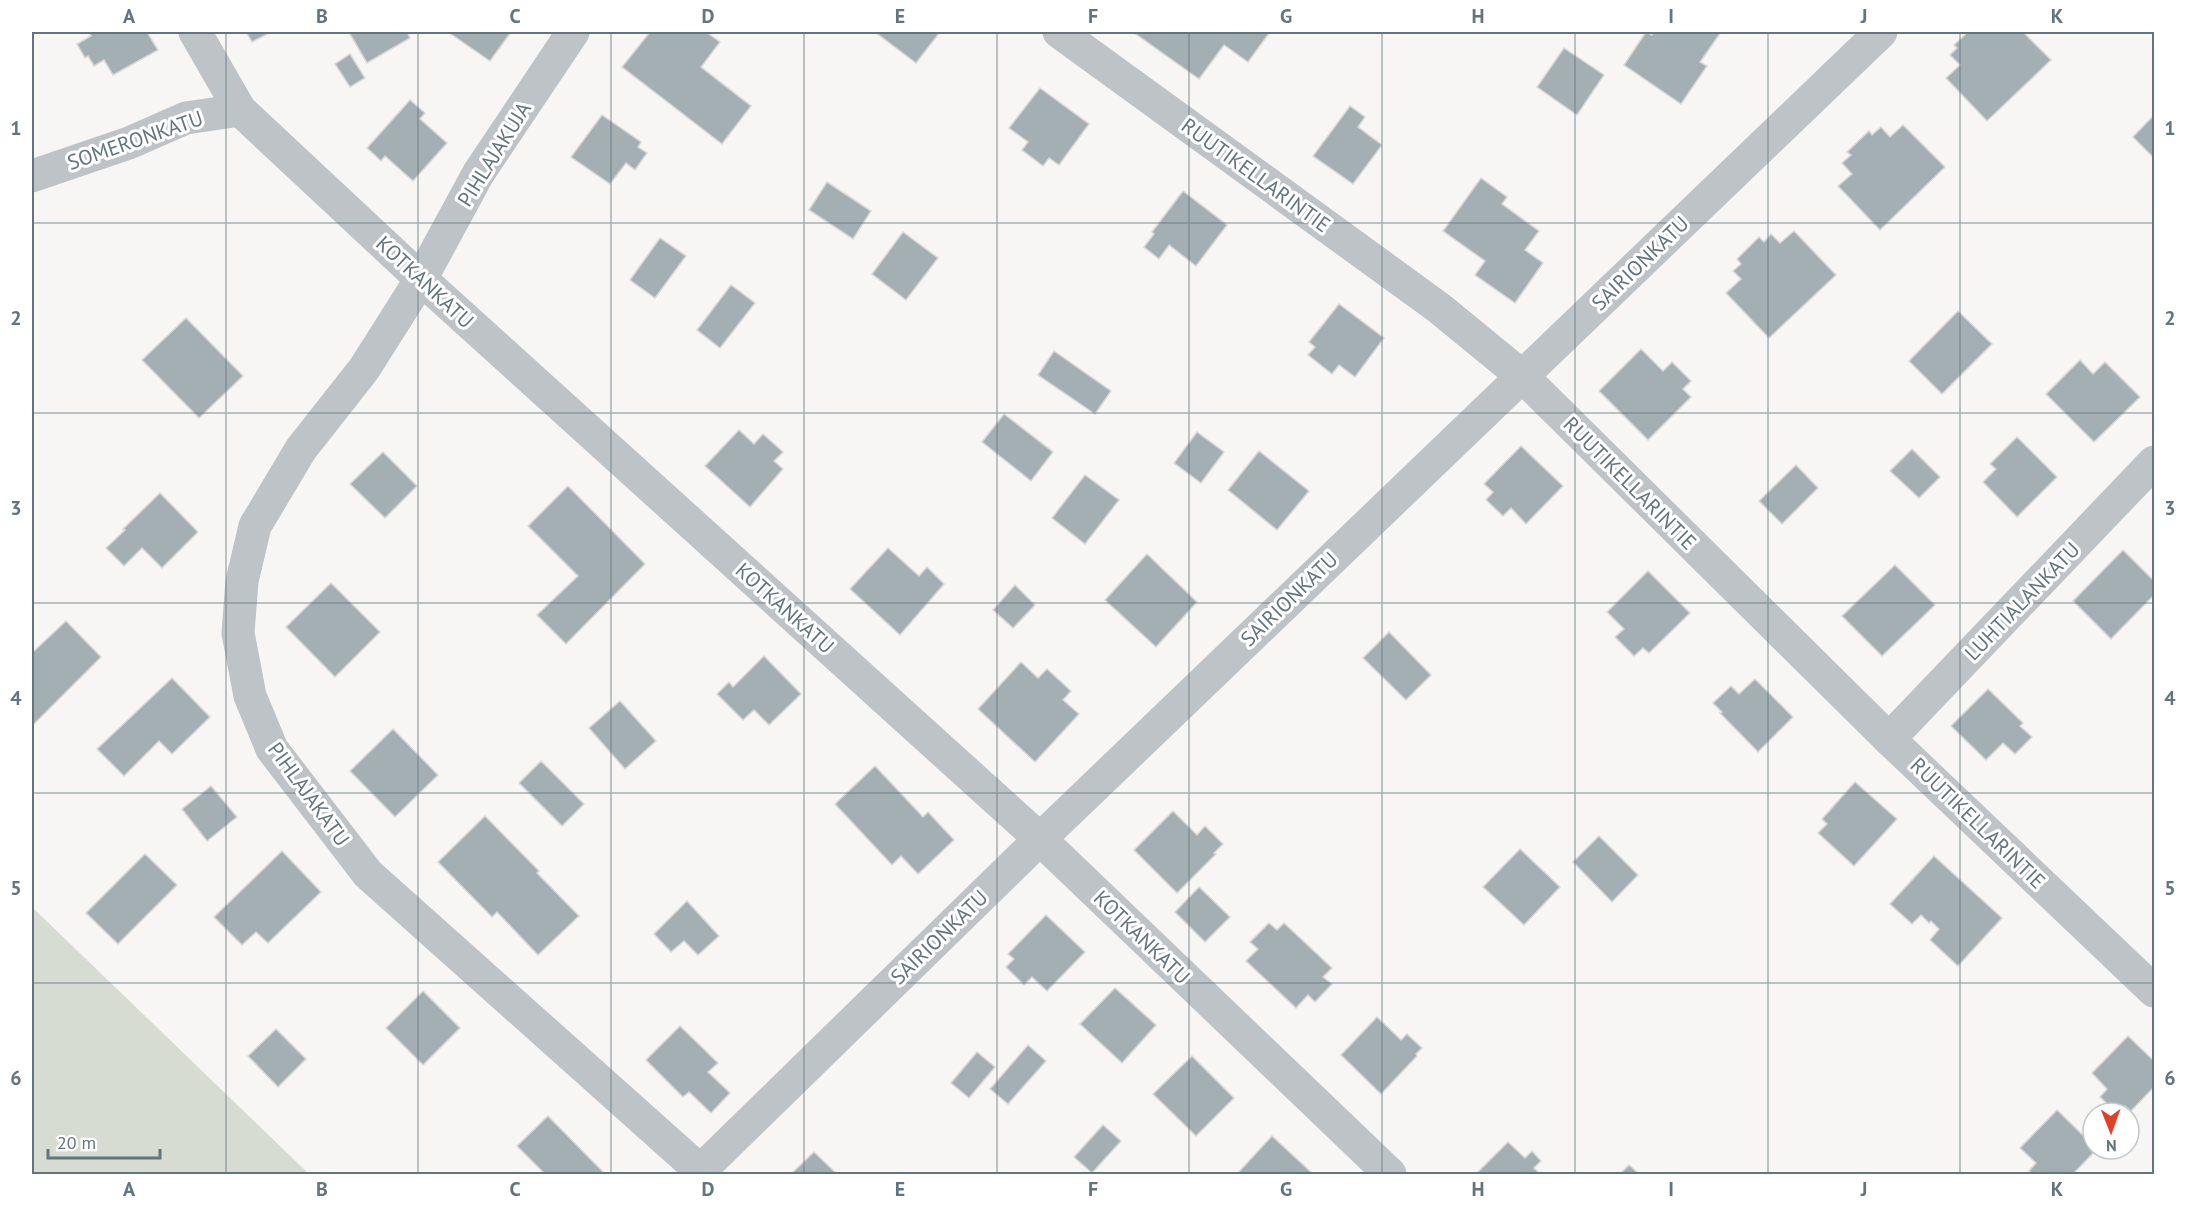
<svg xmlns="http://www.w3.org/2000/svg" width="2186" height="1206" font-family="'PT Sans',sans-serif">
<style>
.green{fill:#d7dcd3}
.building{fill:#a4afb3;stroke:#d8d8d6;stroke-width:1.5}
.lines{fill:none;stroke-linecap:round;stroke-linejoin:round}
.minor{stroke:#bdc3c6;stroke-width:33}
.grid{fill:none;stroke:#62757e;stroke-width:1.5;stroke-opacity:0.55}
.labels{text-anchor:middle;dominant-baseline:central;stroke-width:6;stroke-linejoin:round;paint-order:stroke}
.street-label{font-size:21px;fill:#62757e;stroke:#fff}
.neatline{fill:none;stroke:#62757e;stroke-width:2}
.grid-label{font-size:20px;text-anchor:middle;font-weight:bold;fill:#62757e}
</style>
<rect width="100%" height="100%" fill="#f7f6f4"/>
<!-- green -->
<path class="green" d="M32 907 309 1174H32Z"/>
<!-- building -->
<g class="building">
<path d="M89 32H147L158 50 113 75 104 60 94 66 88 56 85 58 77 44 91 36Z"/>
<path d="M246 32H271L252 42Z"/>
<path d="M355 32H407L410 38 367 63 350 34Z"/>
<path d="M448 32H511L490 61Z"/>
<path d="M650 32H706L720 42 701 67 751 106 722 144 622 67Z"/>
<path d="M875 32H940L916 63Z"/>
<path d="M1133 32H1270L1248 62 1224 45 1199 79Z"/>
<path d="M1646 32 1652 35 1654 32H1721L1700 62 1707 66 1681 104 1624 65Z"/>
<path d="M1968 32H2023L2051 60 1987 121 1946 78 1960 65 1950 55 1957 48 1954 45Z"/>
<path d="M1564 48 1604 75 1577 115 1537 87Z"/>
<path d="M350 54 365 78 350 87 335 64Z"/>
<path d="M1040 88 1089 124 1059 165 1049 158 1043 166 1022 150 1028 142 1009 128Z"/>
<path d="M410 100 425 113 420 119 447 143 413 181 385 156 381 161 367 148Z"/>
<path d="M1350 106 1365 117 1358 127 1382 145 1353 184 1313 156Z"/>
<path d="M602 115 641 142 638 147 647 153 635 170 626 163 610 184 571 157Z"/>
<path d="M2154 115V158L2133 137Z"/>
<path d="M1903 125 1945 167 1880 230 1838 186 1852 174 1842 163 1851 155 1847 152 1869 131 1872 135 1881 127 1890 137Z"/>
<path d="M1481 178 1507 197 1502 204 1539 231 1525 250 1543 263 1515 303 1475 275 1485 261 1443 231Z"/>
<path d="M827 182 871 211 853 239 809 210Z"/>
<path d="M1183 191 1227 225 1196 266 1169 245 1159 259 1144 247 1154 234 1152 232Z"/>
<path d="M1794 231 1836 275 1769 338 1726 293 1741 279 1733 271 1741 264 1737 259 1759 237 1764 242 1771 234 1780 243Z"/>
<path d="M903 232 938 258 906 300 872 274Z"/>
<path d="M660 238 686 256 655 298 630 280Z"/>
<path d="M731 285 755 303 720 348 697 330Z"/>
<path d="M1339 304 1384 338 1355 377 1339 365 1332 374 1308 355 1315 347 1309 342Z"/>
<path d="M1958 311 1992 344 1942 394 1909 361Z"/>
<path d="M186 318 243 376 199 418 142 360Z"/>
<path d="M1641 349 1663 371 1672 362 1691 381 1683 389 1691 397 1648 440 1599 391Z"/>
<path d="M1054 351 1111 391 1095 414 1038 375Z"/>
<path d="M2080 360 2093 374 2105 362 2140 397 2094 442 2046 394Z"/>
<path d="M1004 414 1053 452 1031 481 982 442Z"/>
<path d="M739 430 754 444 763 434 783 452 774 461 783 469 750 507 705 466Z"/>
<path d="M1197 432 1224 452 1201 483 1174 463Z"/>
<path d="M2017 437 2057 477 2017 517 1983 482 1996 469 1990 464Z"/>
<path d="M1521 446 1563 486 1526 524 1511 508 1503 516 1486 500 1493 492 1484 484Z"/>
<path d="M1912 449 1940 477 1919 498 1890 471Z"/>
<path d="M1259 451 1309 491 1277 530 1228 490Z"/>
<path d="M383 452 417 486 385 518 350 484Z"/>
<path d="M1796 465 1818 488 1782 524 1759 501Z"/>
<path d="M1085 475 1119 500 1085 544 1052 518Z"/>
<path d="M568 486 645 564 566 644 537 615 578 576 528 526Z"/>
<path d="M160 493 198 532 162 568 142 548 124 566 106 548 125 530 123 529Z"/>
<path d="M888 548 919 576 927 567 944 584 900 635 850 589Z"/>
<path d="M2123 550 2154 581V595L2111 639 2073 601Z"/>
<path d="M1147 554 1197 602 1156 647 1105 600Z"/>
<path d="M1895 565 1935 605 1882 656 1842 616Z"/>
<path d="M1648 571 1690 613 1649 653 1643 648 1634 656 1615 637 1624 629 1607 612Z"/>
<path d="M331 583 380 632 335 677 286 627Z"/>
<path d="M1015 585 1035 605 1013 628 993 610Z"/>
<path d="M66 621 101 657 32 726V653Z"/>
<path d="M1389 632 1431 675 1406 700 1363 658Z"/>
<path d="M764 656 801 694 769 725 754 710 743 720 717 694 729 682 733 687Z"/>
<path d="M1021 662 1038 678 1047 669 1071 691 1063 700 1079 714 1035 762 978 709Z"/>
<path d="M172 678 210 717 172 754 159 741 124 776 97 749Z"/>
<path d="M1755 679 1793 717 1758 752 1720 713 1722 712 1713 703 1731 686 1739 694Z"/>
<path d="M1988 689 2023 723 2020 726 2032 737 2015 754 2003 743 1986 760 1951 726Z"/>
<path d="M620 701 656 741 625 769 589 728Z"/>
<path d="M393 729 438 775 395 817 350 771Z"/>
<path d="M541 761 584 804 562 826 519 783Z"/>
<path d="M875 766 923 817 928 812 954 840 918 874 901 856 892 865 835 804Z"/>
<path d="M1855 782 1897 819 1854 866 1818 833 1827 824 1822 819Z"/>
<path d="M211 786 237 817 207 841 182 809Z"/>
<path d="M1173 811 1197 835 1205 826 1223 844 1214 853 1216 854 1177 893 1134 850Z"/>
<path d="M485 816 539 871 537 873 579 916 538 955 497 912 492 917 438 862Z"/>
<path d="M1599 836 1638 875 1612 902 1573 862Z"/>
<path d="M1520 849 1560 887 1524 925 1483 887Z"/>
<path d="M282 851 321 892 268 943 256 932 242 945 214 917Z"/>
<path d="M145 854 177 885 118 944 86 913Z"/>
<path d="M1934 856 2002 918 1958 966 1930 940 1939 929 1931 921 1929 923 1921 915 1912 924 1890 904Z"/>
<path d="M1199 887 1230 917 1205 942 1175 912Z"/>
<path d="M687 901 719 936 698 955 684 941 671 952 654 934Z"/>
<path d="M1046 915 1085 952 1047 991 1032 977 1024 985 1006 967 1014 959 1008 954Z"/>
<path d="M1269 923 1277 930 1284 923 1332 968 1323 977 1332 984 1315 1002 1308 995 1296 1008 1246 961 1258 949 1250 942Z"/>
<path d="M1115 988 1156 1025 1122 1063 1080 1024Z"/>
<path d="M423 991 460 1028 423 1065 386 1028Z"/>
<path d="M1377 1017 1401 1040 1407 1034 1422 1048 1416 1054 1417 1056 1381 1094 1341 1055Z"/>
<path d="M680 1026 718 1063 708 1072 730 1093 711 1113 689 1092 683 1097 646 1060Z"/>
<path d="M276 1029 306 1059 278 1087 248 1056Z"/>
<path d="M2128 1036 2154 1061V1087L2131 1111 2125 1106 2117 1113 2100 1097 2107 1089 2092 1073Z"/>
<path d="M1028 1045 1046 1061 1008 1104 990 1089Z"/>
<path d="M977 1052 995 1067 969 1098 951 1083Z"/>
<path d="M1192 1056 1234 1098 1196 1136 1153 1094Z"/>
<path d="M2057 1110 2093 1145V1149H2097L2073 1174H2033L2029 1171 2036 1163 2020 1148Z"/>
<path d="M548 1116 605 1174H545L517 1146Z"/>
<path d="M1103 1125 1121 1141 1092 1173 1074 1157Z"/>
<path d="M1272 1136 1312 1173 1311 1174H1237Z"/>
<path d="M1508 1142 1525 1158 1532 1151 1541 1161 1534 1168 1540 1174H1476Z"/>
<path d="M814 1152 837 1174H791Z"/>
<path d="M1629 1165 1639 1174H1620Z"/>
</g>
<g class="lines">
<!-- minor -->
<g class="minor">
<path d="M195 32 240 110 421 279 1040 839 1390 1174"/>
<path d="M573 32 478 174 421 279 364 369 301 449 255 526 242 581 238 633 250 696 272 749 368 874 704 1174"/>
<path d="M1059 32 1439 308 1522 376 1889 739 2154 991"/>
<path d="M32 176 129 143 186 118 240 110"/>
<path d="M1889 739 2154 462"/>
<path d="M700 1171 1040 839 1881 32"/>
</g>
</g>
<!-- grid -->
<path class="grid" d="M226 32V1174M418 32V1174M611 32V1174M804 32V1174M997 32V1174M1189 32V1174M1382 32V1174M1575 32V1174M1768 32V1174M1960 32V1174M32 223H2154M32 413H2154M32 603H2154M32 793H2154M32 983H2154"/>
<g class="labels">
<!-- street labels -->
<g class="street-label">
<text transform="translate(135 140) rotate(-19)">SOMERONKATU</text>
<text transform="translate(494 154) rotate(-58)">PIHLAJAKUJA</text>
<text transform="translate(1256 175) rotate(36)">RUUTIKELLARINTIE</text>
<text transform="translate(1640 263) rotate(-44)">SAIRIONKATU</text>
<text transform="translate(425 282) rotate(43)">KOTKANKATU</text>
<text transform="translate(1630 483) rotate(45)">RUUTIKELLARINTIE</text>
<text transform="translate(1289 599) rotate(-44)">SAIRIONKATU</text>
<text transform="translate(2022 601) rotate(-46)">LUHTIALANKATU</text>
<text transform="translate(785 608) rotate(42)">KOTKANKATU</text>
<text transform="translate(309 794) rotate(54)">PIHLAJAKATU</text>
<text transform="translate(1978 823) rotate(44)">RUUTIKELLARINTIE</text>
<text transform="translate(939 937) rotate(-44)">SAIRIONKATU</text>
<text transform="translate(1142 937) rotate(44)">KOTKANKATU</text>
</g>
</g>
<!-- border -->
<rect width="2186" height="1206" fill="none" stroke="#ffffff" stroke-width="66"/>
<!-- north arrow -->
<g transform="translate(2111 1131) rotate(179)"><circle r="28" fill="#ffffff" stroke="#c0c8cb" stroke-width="1.5"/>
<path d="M0-4.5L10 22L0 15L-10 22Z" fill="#e14129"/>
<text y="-9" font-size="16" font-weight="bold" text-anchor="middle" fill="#62757e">N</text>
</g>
<!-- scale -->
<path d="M48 1149v9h112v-9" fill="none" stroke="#62757e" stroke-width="3"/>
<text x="57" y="1149" font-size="18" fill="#62757e" stroke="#ffffff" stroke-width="4.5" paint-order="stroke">20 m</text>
<rect x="33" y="33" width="2120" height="1140" class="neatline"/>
<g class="grid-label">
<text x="129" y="23">A</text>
<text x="322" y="23">B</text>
<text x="515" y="23">C</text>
<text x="708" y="23">D</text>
<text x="900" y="23">E</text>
<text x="1093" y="23">F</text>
<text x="1286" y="23">G</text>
<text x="1478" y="23">H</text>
<text x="1671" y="23">I</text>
<text x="1864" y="23">J</text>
<text x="2057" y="23">K</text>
<text x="16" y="135">1</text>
<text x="2170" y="135">1</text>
<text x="16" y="325">2</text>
<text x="2170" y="325">2</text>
<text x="16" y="515">3</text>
<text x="2170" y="515">3</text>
<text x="16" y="705">4</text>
<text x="2170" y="705">4</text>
<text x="16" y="895">5</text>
<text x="2170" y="895">5</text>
<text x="16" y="1085">6</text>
<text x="2170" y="1085">6</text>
<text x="129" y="1196">A</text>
<text x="322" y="1196">B</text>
<text x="515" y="1196">C</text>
<text x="708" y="1196">D</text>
<text x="900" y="1196">E</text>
<text x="1093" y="1196">F</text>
<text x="1286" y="1196">G</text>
<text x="1478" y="1196">H</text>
<text x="1671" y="1196">I</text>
<text x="1864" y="1196">J</text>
<text x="2057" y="1196">K</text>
</g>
</svg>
